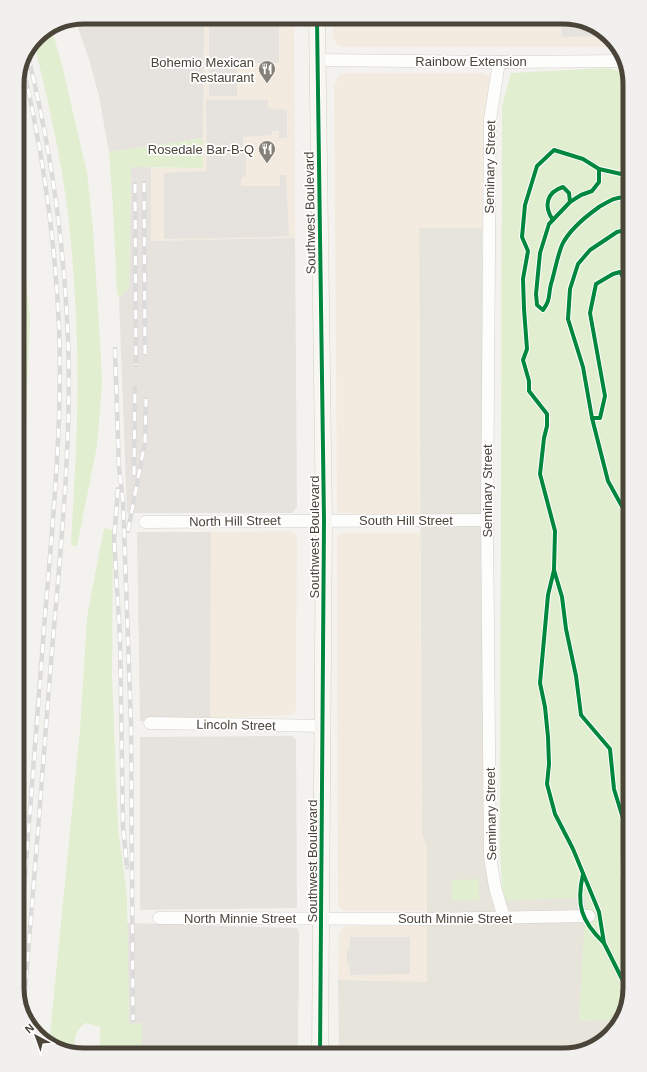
<svg xmlns="http://www.w3.org/2000/svg" width="647" height="1072" font-family="Arial,sans-serif">
<style>
.residential{fill:#e7e4dc}
.commercial{fill:#f3ebdf}
.industrial{fill:#e6e2de}
.green{fill:#e1eecf}
.parking{fill:#e6e3df}
.lines{fill:none;stroke-linecap:round;stroke-linejoin:round}
.street-casing{stroke:#d2d0cb;stroke-width:13}
.secondary-casing{stroke:#d3cfc5;stroke-width:17}
.street{stroke:#fdfdfc;stroke-width:12}
.secondary{stroke:#f7f6f1;stroke-width:16}
.rail-casing{stroke:#dbdbda;stroke-width:4.5}
.rail{stroke:#fff;stroke-width:3;stroke-dasharray:9;stroke-linecap:butt}
.cycleway-casing{stroke:#fff;stroke-width:6}
.cycleway{stroke:#00873e;stroke-width:4}
.labels{text-anchor:middle;dominant-baseline:central;stroke-width:3.5;stroke-linejoin:round;paint-order:stroke}
.street-label{font-size:13px;fill:#4b4439;stroke:#fff}
.poi-label{font-size:13px;fill:#4b4439;stroke:#fff;text-anchor:end}
.rim{fill:none;stroke:#4b4439;stroke-width:5}
</style>
<rect width="100%" height="100%" fill="#f4f2ee"/>
<!-- residential -->
<path class="residential" d="M419 228H482V471L484 860 491 899 587 898 579 1021 622 1019 621 1022 593 1048 563 1055H339L338 980 427 981V848L422 835Z"/>
<!-- commercial -->
<g class="commercial">
<path d="M568 17 600 28 617 47H343L338 45 333 39V19Z"/>
<path d="M294 20 295 238 151 241V168H203L204 21Z"/>
<path d="M346 73H484L489 76 491 80 487 120 482 228H419L420 515 340 513 337 509 334 86 339 75Z"/>
<path d="M288 531 295 534 297 538 296 709 294 713 289 715 210 719 211 532Z"/>
<path d="M341 533H420L422 835 427 848V911H345L341 909 338 905 337 538Z"/>
<path d="M347 926H427V982L338 980 339 933 341 929Z"/>
</g>
<!-- industrial -->
<g class="industrial">
<path d="M204 21 203 138 109 152 99 96 89 59 76 22Z"/>
<path d="M131 166 151 167V241L295 238 297 506 294 511 292 513H127L119 298 129 288Z"/>
<path d="M137 532H211L210 719 140 721Z"/>
<path d="M292 736 296 739V741L297 907 294 908 140 910V737Z"/>
<path d="M127 923 297 928 299 932 298 1055H142V1023L129 1024Z"/>
</g>
<!-- green -->
<g class="green">
<path d="M51 27 62 65 87 173 93 229 101 359 102 384 97 446 77 546H71C73 504 76 462 77 420 79 361 76 300 71 242 65 174 50 109 34 43L37 36Z"/>
<path d="M607 68 627 73 630 84V988L622 1019 579 1021 586 898 503 900 500 852 502 106 511 73Z"/>
<path d="M203 138V168L131 167 129 288 119 298 117 292 113 207 109 152Z"/>
<path d="M17 199 30 318 17 659Z"/>
<path d="M104 528 113 530 112 677 118 828 127 895 129 1024 142 1023V1055H100V1027L86 1023C74 1030 75 1039 73 1053L49 1045 80 730 87 617Z"/>
<path d="M479 879V900H452V880Z"/>
</g>
<!-- parking -->
<g class="parking">
<path d="M561 17H568L600 28 607 36 562 37Z"/>
<path d="M221 20H279V63H237V96H209V25H221Z"/>
<path d="M206 100H268V107L270 109 287 110V138H279V131H272V135L243 137V154H246V175L241 179V186H280V175H286L289 236 273 237 164 239V173L207 171Z"/>
<path d="M350 937H410V974L350 975V965L347 963V949L350 948Z"/>
</g>
<g class="lines">
<defs>
<g id="street">
<path d="M317 60 499 62 625 61"/>
<path d="M499 62 490 120 487 520 490 856 495 887 504 918"/>
<path d="M145 522 487 520"/>
<path d="M150 723 323 726"/>
<path d="M159 918 423 919 589 916"/>
</g>
<path id="secondary" d="M317 20 324 520 320 1055"/>
</defs>
<!-- street casing -->
<use href="#street" class="street-casing"/>
<!-- secondary casing -->
<use href="#secondary" class="secondary-casing"/>
<!-- street -->
<use href="#street" class="street"/>
<!-- secondary -->
<use href="#secondary" class="secondary"/>
<defs>
<g id="rail">
<path d="M144 183 145 354"/>
<path d="M135 184 136 365"/>
<path d="M115 349 119 468 123 501 131 724 133 1020"/>
<path d="M134 475 135 388"/>
<path d="M118 489 114 540 120 637 123 827 127 867"/>
<path d="M128 531 145 442 146 399"/>
<path d="M17 976C26 860 36 744 44 628 52 529 63 425 59 326 55 239 43 152 23 67"/>
<path d="M23 1015C33 897 42 780 51 662 60 555 72 446 68 338 64 243 51 148 28 56"/>
</g>
</defs>
<!-- rail casing -->
<use href="#rail" class="rail-casing"/>
<!-- rail -->
<use href="#rail" class="rail"/>
<defs>
<g id="cycleway">
<path d="M317 20 324 520 320 1055"/>
<path d="M599 169V182L592 191 581 195 570 202 549 224 540 253 536 294 537 305 543 310C551 299 548 296 551 284 555 271 557 257 562 245 569 230 585 217 599 207 609 201 618 195 630 198"/>
<path d="M553 220C543 206 547 192 563 187L569 193 570 202"/>
<path d="M630 289 620 272 613 274 596 284 590 313 605 396 600 418H592L583 367 568 319 570 289 578 264 590 250 617 232 630 229"/>
<path d="M592 418 608 481 630 521"/>
<path d="M554 570 548 595 540 683 545 707 548 737 549 764 547 784 555 814 573 849 599 912 604 943 623 981 630 985"/>
<path d="M583 874C576 905 581 921 604 943"/>
<path d="M630 894 623 876 625 825 614 789 610 749 581 715 576 676 566 629 562 597 554 570 555 531 540 474 544 438 547 426V414L529 391V381L523 360 527 349 524 309 523 279 528 251 522 237 525 205 537 166 554 150 583 159 599 169 630 176"/>
</g>
</defs>
<!-- cycleway casing -->
<use href="#cycleway" class="cycleway-casing"/>
<!-- cycleway -->
<use href="#cycleway" class="cycleway"/>
</g>
<!-- icons -->
<defs>
<symbol id="restaurant-pin" viewBox="-11 -11 22 30"><path d="M0 17L-7.5 6A9.5 9.5 0 1 1 7.5 6Z" fill="#868178" stroke="#fff"/><path d="M-5-6h1v4h1v-4h1v4h1v-4h1v5L-1.5 .5V6h-2V.5L-5-1ZM5-6V6H3V1.5H1.5Q1.5-4 5-6Z" fill="#fff"/></symbol>
</defs>
<g fill-rule="evenodd">
<use href="#restaurant-pin" x="257" y="59" width="20" height="27"/>
<use href="#restaurant-pin" x="257" y="139" width="20" height="27"/>
</g>
<g class="labels">
<!-- street labels -->
<g class="street-label">
<text x="471" y="61">Rainbow Extension</text>
<text transform="translate(490 167) rotate(-89)">Seminary Street</text>
<text transform="translate(310 213) rotate(-91)">Southwest Boulevard</text>
<text transform="translate(487 491) rotate(-90)">Seminary Street</text>
<text x="406" y="520">South Hill Street</text>
<text transform="translate(235 521) rotate(-1)">North Hill Street</text>
<text transform="translate(314 537) rotate(-90)">Southwest Boulevard</text>
<text transform="translate(236 725) rotate(1)">Lincoln Street</text>
<text transform="translate(491 814) rotate(-91)">Seminary Street</text>
<text transform="translate(312 861) rotate(-90)">Southwest Boulevard</text>
<text x="240" y="918">North Minnie Street</text>
<text x="455" y="918">South Minnie Street</text>
</g>
<!-- poi labels -->
<g class="poi-label">
<text x="254" y="62">Bohemio Mexican<tspan x="254" dy="15">Restaurant</tspan></text>
<text x="254" y="149">Rosedale Bar-B-Q</text>
</g>
</g>
<!-- crop -->
<path d="M0 0H647V1072H0ZM84 24H563A60 60 0 0 1 623 84V988A60 60 0 0 1 563 1048H84A60 60 0 0 1 24 988V84A60 60 0 0 1 84 24Z" fill="#f1f0ef" fill-rule="evenodd"/>
<path class="rim" d="M84 24H563A60 60 0 0 1 623 84V988A60 60 0 0 1 563 1048H84A60 60 0 0 1 24 988V84A60 60 0 0 1 84 24Z"/>
<!-- north arrow -->
<g transform="translate(36 1036) rotate(319)" stroke="#ffffff" stroke-width="3" paint-order="stroke">
<path d="M0-3L7 15L0 10L-7 15Z" fill="#4b4439"/>
<text y="-6" font-size="11" font-weight="bold" text-anchor="middle" fill="#4b4439">N</text>
</g>
</svg>
